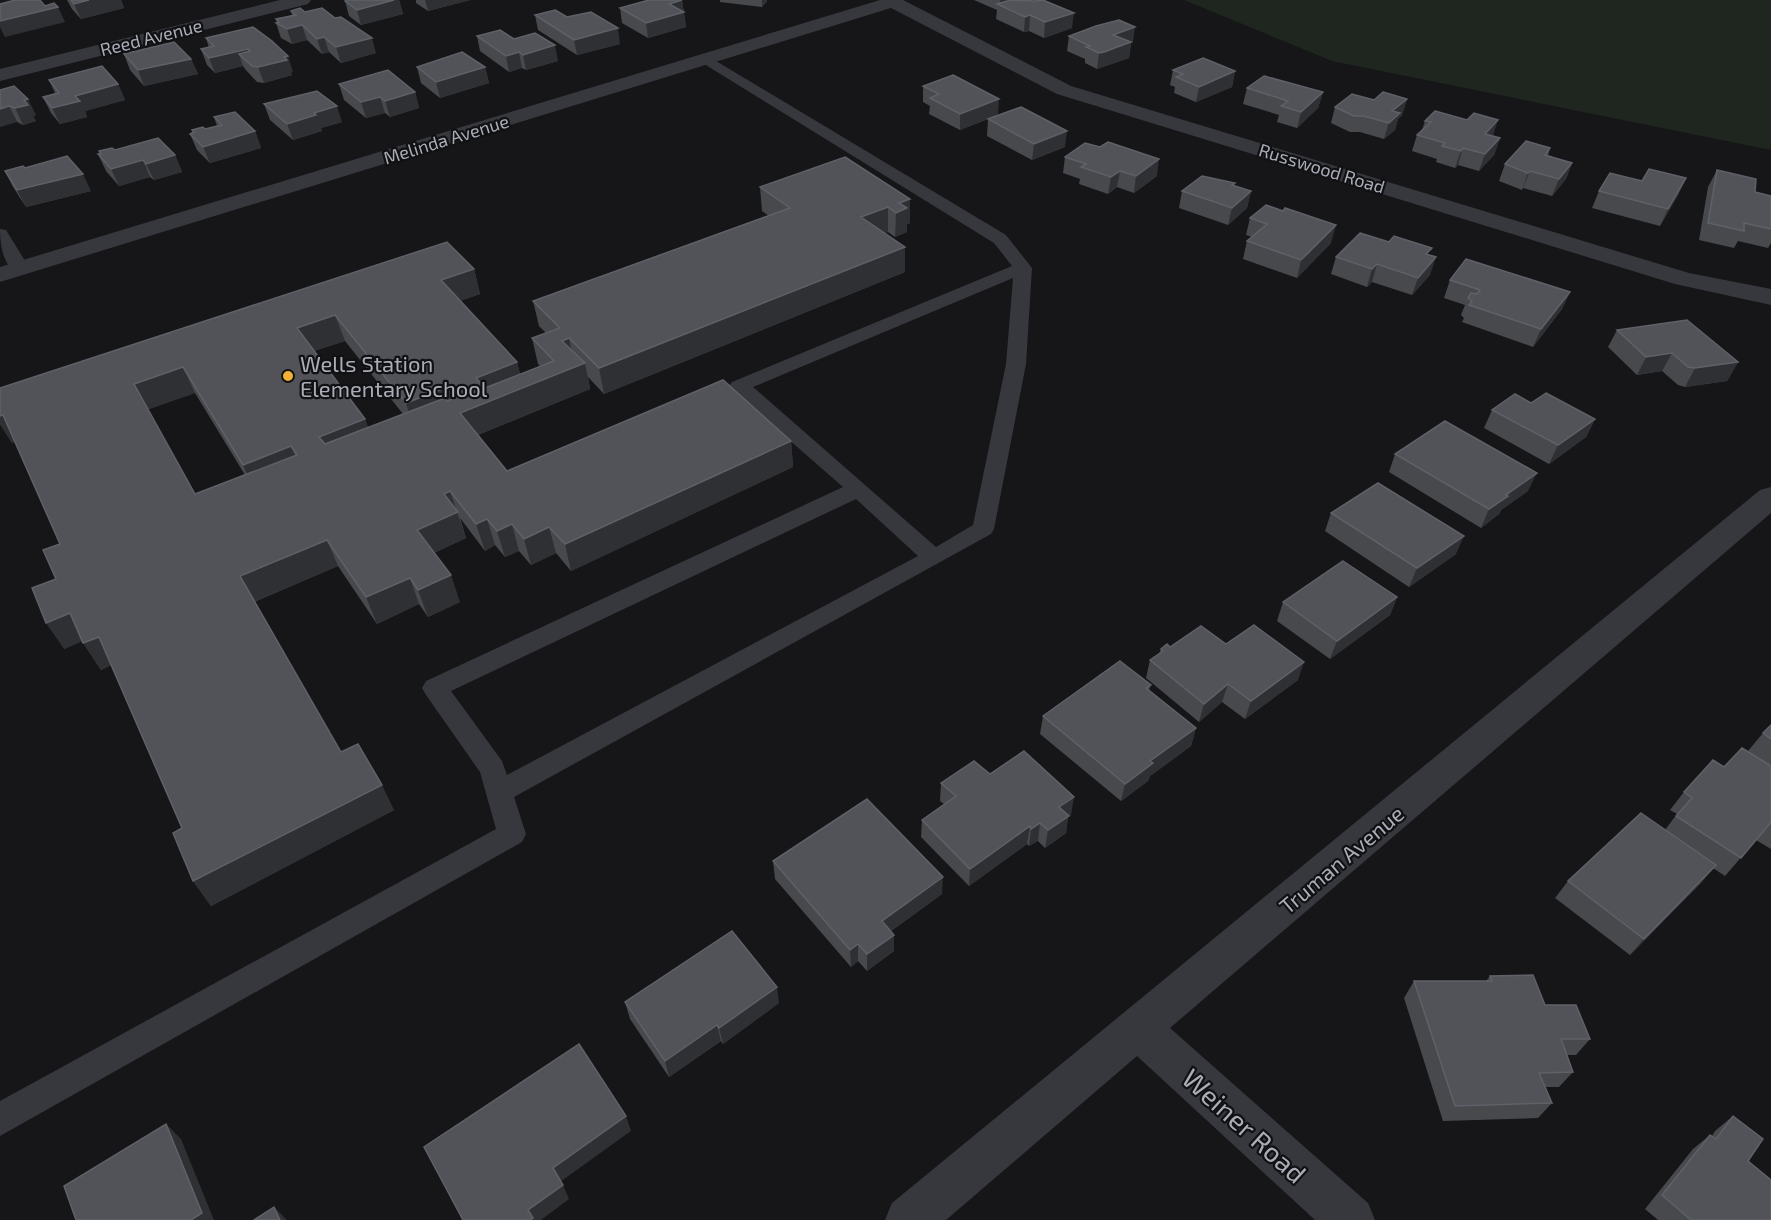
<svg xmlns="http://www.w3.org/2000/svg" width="1771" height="1220" font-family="'Exo 2',sans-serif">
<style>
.green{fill:#1e261f}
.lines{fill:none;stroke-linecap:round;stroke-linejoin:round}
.lane{fill:#37383d;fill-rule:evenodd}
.street{fill:#37383d;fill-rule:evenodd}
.wall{fill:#47494d;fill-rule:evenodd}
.shaded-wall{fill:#2f3033}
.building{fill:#525359;stroke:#5f6168;stroke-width:1.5;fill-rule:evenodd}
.poi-dot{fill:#f2b134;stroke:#111113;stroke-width:2}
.labels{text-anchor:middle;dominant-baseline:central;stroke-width:4.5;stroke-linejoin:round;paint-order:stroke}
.far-street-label{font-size:18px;fill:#a8adb8;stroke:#111113}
.poi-label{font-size:22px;fill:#a8adb8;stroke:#111113;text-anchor:start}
.street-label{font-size:22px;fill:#a8adb8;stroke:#111113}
.near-street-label{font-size:27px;fill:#a8adb8;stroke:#111113}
</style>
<rect width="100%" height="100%" fill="#161618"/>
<!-- green -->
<path class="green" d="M1184 0H1771V150L1332 61Z"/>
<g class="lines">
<!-- lane -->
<g class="lane">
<path d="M706 55 1006 235 1032 268 1026 364 994 529 991 534 514 797 526 834 522 842 0 1136V1101L496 829 480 772 426 695 422 688 426 681 843 487 732 390 729 386 732 382 1012 266 994 243 701 62 699 59ZM1013 278 1006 364 973 525 936 547 753 387ZM856 499 918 556 507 775 502 761 451 691Z"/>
<path d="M0 229 6 230 30 269 27 273 21 274C3 270 0 244 0 229Z"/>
</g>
<!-- street -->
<g class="street">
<path d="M280 0H311L308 4 0 81V69Z"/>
<path d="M880 0H903L1071 86 1689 273 1771 289V305L1675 284 1057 94 891 8 0 282V267Z"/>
<path d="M1771 487V513L1170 1028 1368 1203 1375 1220H1315L1137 1056 946 1220H885L892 1203 1760 490Z"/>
</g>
</g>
<!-- wall -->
<g class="wall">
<path d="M67 0H121L124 8 81 19 72 9Z"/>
<path d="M348 0H399L403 14 361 25 349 16 345 1Z"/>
<path d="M416 0H470L428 11 416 3Z"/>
<path d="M682 0 686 27 648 38 622 23 620 8Z"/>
<path d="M720 0H767V1L762 7 720 2Z"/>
<path d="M974 0H1033L1072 28 1044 38 1029 31 1024 32 996 19 997 10Z"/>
<path d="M291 11 305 12 376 53 341 63 329 52 322 54 307 40 292 44 281 38 276 23 277 22 276 19 292 15Z"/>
<path d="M535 15 567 17 620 44 577 55 538 30Z"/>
<path d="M253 27 293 72H291L292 75 264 83 257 82 245 69 243 66 215 73 207 65 201 49 209 48 206 38Z"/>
<path d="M477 36 514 39 558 61 526 70 522 68 509 72 480 51Z"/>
<path d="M1069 36 1133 42 1131 43 1129 58 1097 69 1085 63V59L1067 51Z"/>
<path d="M124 54 191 59 198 74 144 86 130 70Z"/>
<path d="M417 67H485L489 83 440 98 421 83Z"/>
<path d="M1173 70 1235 71 1232 87 1196 102 1174 93 1175 87 1170 85Z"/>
<path d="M49 80 118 84 125 100 85 111 87 117 60 124 51 113 43 97 55 93Z"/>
<path d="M339 84 415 92 419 108 390 117 385 113 366 118 344 100Z"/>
<path d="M923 86 998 115 960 130 929 114 930 106 923 102Z"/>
<path d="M1247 88 1323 92 1318 108 1297 128 1277 122 1279 115 1243 104Z"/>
<path d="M0 90 36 115 33 116 36 121 23 125 17 122Z"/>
<path d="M1407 99 1402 115 1398 119 1395 130 1384 139 1360 132H1350L1331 123 1335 107 1374 100Z"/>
<path d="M264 104 342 122 321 128 322 131 293 140 270 120Z"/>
<path d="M214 117 255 131 261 148 210 163 197 150 190 134 193 133 192 130 205 129 217 126Z"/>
<path d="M988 119 1065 147 1032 160 987 136Z"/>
<path d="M1425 121 1500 138 1494 155 1479 171 1458 165 1455 168 1436 162 1437 159 1412 151 1417 135 1422 130Z"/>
<path d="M1550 148 1548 156 1572 163 1566 179 1552 196 1523 188 1522 190 1499 181 1505 164Z"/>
<path d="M115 150 175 155 182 172 154 180 150 177 119 186 106 171 98 154H100L99 151Z"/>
<path d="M1065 157 1157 176 1134 193 1117 187 1108 194 1079 184 1080 179 1063 173Z"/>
<path d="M25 168 91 191 26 207 13 187 5 171Z"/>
<path d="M1717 170 1755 192 1771 196V243L1768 248 1738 241 1734 248 1699 240 1708 187Z"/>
<path d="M1686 178 1678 195 1660 226 1592 208 1599 191 1642 181Z"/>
<path d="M1235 183 1234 186 1251 191 1247 208 1228 225 1179 208 1182 191Z"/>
<path d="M760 187 910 199V223L907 224V232L895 237 888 232 884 233 905 272 604 394 588 377 590 389 478 435 507 471 791 441 793 467 571 571 556 553 531 565 519 551 505 557 495 545 485 551 460 518 466 538 434 553 460 602 428 617 419 604 377 624 338 566 254 602 341 752 394 810 211 906 193 881 182 828 111 665 101 670 82 641 64 649 56 579 60 544 15 442 12 443 0 424V388L474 269 480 294 460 301 517 362 520 374 541 367 538 364 532 338 546 333 539 326 533 301 769 216 762 211ZM345 341 403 414 368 428 365 419 314 351ZM195 393 245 475 195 494 148 409Z"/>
<path d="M1250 218 1331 243 1297 278 1243 259 1247 241 1252 237 1246 235Z"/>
<path d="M1429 255 1430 275 1412 295 1372 282 1367 287 1331 274 1336 257Z"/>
<path d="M1450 280 1570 292 1562 309 1533 347 1462 322 1464 318 1461 315 1465 305 1444 298Z"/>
<path d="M1617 330 1738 362 1727 381 1685 387 1678 385 1662 371 1637 375 1608 347Z"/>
<path d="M1531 403 1595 419 1586 437 1549 464 1484 428 1492 410Z"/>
<path d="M1395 454 1528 491 1501 510 1499 514 1481 528 1389 472Z"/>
<path d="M1331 513 1456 554 1409 587 1325 531Z"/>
<path d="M1397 597 1390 615 1330 659 1277 621 1283 602Z"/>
<path d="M1226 644 1298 680 1245 719 1222 702 1199 722 1146 678 1150 660 1159 654 1161 649 1170 647Z"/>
<path d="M1151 685 1149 690 1196 728 1191 746 1150 776 1148 781 1121 801 1040 734 1043 716Z"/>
<path d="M1771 725V849L1756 840 1725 876 1713 868 1701 883 1630 955 1555 898 1568 881 1665 830 1677 814 1670 810 1684 792 1724 767 1748 751 1763 733Z"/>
<path d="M990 774 1071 815 1068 817 1066 833 1045 848 1038 841 1029 846 1027 844 969 886 921 837 922 820 944 804 940 801 941 783Z"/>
<path d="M773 861 942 894 891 931 894 935V951L867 971 858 961 851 967 775 879Z"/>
<path d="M1490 976 1545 1005 1590 1039 1576 1055H1567L1573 1072 1559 1087H1545L1552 1103 1538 1118 1443 1121 1404 998 1414 981H1486Z"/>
<path d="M625 1002 779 1003 723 1044 721 1041 669 1077 630 1019Z"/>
<path d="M1733 1116 1748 1161 1771 1220H1658L1645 1209 1693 1149 1710 1135 1712 1136 1715 1131Z"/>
</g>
<!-- shaded-wall -->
<g class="shaded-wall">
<path d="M89 0H121L124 8 81 19 74 4Z"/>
<path d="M394 0H399L403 14 361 25 357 10Z"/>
<path d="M425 0H470L428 11Z"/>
<path d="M682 0 686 27 648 38 646 23 669 4Z"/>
<path d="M762 0H767L762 7Z"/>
<path d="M1000 0H1033V2L1000 6Z"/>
<path d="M58 7 65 22 5 37 0 27V21Z"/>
<path d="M1074 13 1072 28 1044 38 1045 22Z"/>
<path d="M1030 15 1029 31 1024 32 1025 17Z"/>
<path d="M302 25 307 40 292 44 287 29Z"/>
<path d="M1135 27 1133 42 1131 43 1129 58 1097 69 1099 53 1113 35Z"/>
<path d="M618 28 620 44 577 55 574 40Z"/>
<path d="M324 37 329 52 322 54 317 39Z"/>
<path d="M372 38 376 53 341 63 336 47Z"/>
<path d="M555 45 558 61 526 70 523 55Z"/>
<path d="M248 49 253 64 239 54 243 66 215 73 209 58Z"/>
<path d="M519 52 522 68 509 72 506 56Z"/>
<path d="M288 56 293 72H291L292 75 264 83 258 67Z"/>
<path d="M191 59 198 74 144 86 138 70Z"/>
<path d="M485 67 489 83 440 98 436 82Z"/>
<path d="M1235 71 1232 87 1196 102 1199 87Z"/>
<path d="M118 84 125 100 85 111 87 117 60 124 52 108 75 96Z"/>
<path d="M415 92 419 108 390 117 385 101Z"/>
<path d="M1323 92 1318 108 1297 128 1301 112Z"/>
<path d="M380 97 385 113 366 118 361 102Z"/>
<path d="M28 99 36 115 33 116 36 121 23 125 15 108 24 100Z"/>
<path d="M999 99 998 115 960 130V114Z"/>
<path d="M1407 99 1402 115 1398 119 1395 130 1384 139 1392 111Z"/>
<path d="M9 106 17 122 0 127V109Z"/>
<path d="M337 106 342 122 321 128 322 131 293 140 287 124 314 113Z"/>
<path d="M1498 120 1493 136 1485 134Z"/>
<path d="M255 131 261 148 210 163 203 147Z"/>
<path d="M1067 131 1065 147 1032 160 1034 144Z"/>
<path d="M1500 138 1494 155 1479 171 1485 154Z"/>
<path d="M1463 148 1458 165 1455 168 1461 151Z"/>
<path d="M175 155 182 172 154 180 146 164Z"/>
<path d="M1159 159 1157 176 1134 193 1136 176Z"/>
<path d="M143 160 150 177 119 186 111 169Z"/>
<path d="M1572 163 1566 179 1552 196 1559 179Z"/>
<path d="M1120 171 1117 187 1108 194 1111 177Z"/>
<path d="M1530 171 1523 188 1522 190 1528 173Z"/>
<path d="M83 174 91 191 26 207 17 190Z"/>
<path d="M1686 178 1678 195 1660 226 1668 209Z"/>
<path d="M1251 191 1247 208 1228 225 1232 208Z"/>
<path d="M910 199V223L907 224V232L895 237 896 213 899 203Z"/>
<path d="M888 207V232L862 242 861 217Z"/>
<path d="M1336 225 1331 243 1297 278 1301 260Z"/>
<path d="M905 247V272L604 394 599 368Z"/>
<path d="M1436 257 1430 275 1412 295 1418 278Z"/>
<path d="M1377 264 1372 282 1367 287 1372 269Z"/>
<path d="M474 269 480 294 448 305 441 280Z"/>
<path d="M1570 292 1562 309 1533 347 1541 329Z"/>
<path d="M335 315 345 341 307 353 297 328Z"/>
<path d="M569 338 574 364 562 341Z"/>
<path d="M1672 353 1662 371 1637 375 1646 357Z"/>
<path d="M517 362 523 388 483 404 476 378Z"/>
<path d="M1738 362 1727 381 1685 387 1695 368Z"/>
<path d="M585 363 590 389 468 439 460 413Z"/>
<path d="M183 367 195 393 147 410 134 384Z"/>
<path d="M450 386 458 412 414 429 406 403Z"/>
<path d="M3 415 19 441 12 443 0 424V416Z"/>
<path d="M365 419 375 445 330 463 319 437Z"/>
<path d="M1595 419 1586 437 1549 464 1558 445Z"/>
<path d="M791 441 793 467 571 571 565 544Z"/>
<path d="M291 446 302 472 255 491 243 465Z"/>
<path d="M1537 473 1528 491 1501 510 1499 514 1481 528 1489 509 1506 495Z"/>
<path d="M450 491 466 538 427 556 417 530 444 494Z"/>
<path d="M487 519 495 545 485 551 476 524Z"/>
<path d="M512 524 519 551 505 557 497 531Z"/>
<path d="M549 527 556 553 531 565 524 539Z"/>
<path d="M1464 536 1456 554 1409 587 1417 568Z"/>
<path d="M327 540 338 566 253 602 240 576Z"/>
<path d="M451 575 460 602 428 617 418 590Z"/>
<path d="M410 578 419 604 377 624 366 597Z"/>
<path d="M1397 597 1390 615 1330 659 1337 641Z"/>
<path d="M70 613 87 639 64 649 46 623Z"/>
<path d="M99 637 116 663 101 670 83 643Z"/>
<path d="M1304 662 1298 680 1245 719 1251 701Z"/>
<path d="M1228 684 1222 702 1199 722 1204 704Z"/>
<path d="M1196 728 1191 746 1150 776 1148 781 1121 801 1125 784 1150 761Z"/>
<path d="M382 785 394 810 211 906 193 881Z"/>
<path d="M1074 797 1071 815 1068 817 1066 833 1045 848 1048 830 1059 807Z"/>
<path d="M1040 823 1038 841 1029 846 1031 829Z"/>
<path d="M1030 826 1027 844 969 886 970 869Z"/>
<path d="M1716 865 1701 883 1630 955 1644 939Z"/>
<path d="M943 877 942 894 882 938V921Z"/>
<path d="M894 935V951L867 971V954Z"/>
<path d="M858 944V961L851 967 850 950Z"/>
<path d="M777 987 779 1003 723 1044 719 1028Z"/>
<path d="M717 1025 721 1041 669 1077 665 1061Z"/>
<path d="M626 1116 631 1131 560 1182 553 1168Z"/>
<path d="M166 1124 181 1139 214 1220H191Z"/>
<path d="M563 1185 569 1199 541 1220H530L528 1210Z"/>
<path d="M274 1207 287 1220H280Z"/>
</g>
<!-- building -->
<g class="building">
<path d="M15 0H40L45 6 54 3 58 7 0 21V4Z"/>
<path d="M71 0H89L74 4Z"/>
<path d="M348 0H394L357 10 345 1Z"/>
<path d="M649 0H682L669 4 684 12 646 23 620 8Z"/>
<path d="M1011 0 1034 1 1043 0 1074 13 1045 22 1030 15 1025 17 997 4Z"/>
<path d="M300 8 305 12 322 8 335 18 341 17 372 38 336 47 324 37 317 39 302 25 287 29 276 23 279 22 276 19 296 15 291 11Z"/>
<path d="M555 10 567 17 591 12 618 28 574 40 535 15Z"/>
<path d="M1119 20 1135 27 1113 35 1131 42 1104 52 1099 53 1086 47 1090 46 1069 36 1096 26Z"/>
<path d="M253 27 272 41 288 56 284 57 287 60 258 67 252 66 239 54 250 51 248 49 209 58 201 49 214 46 206 38Z"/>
<path d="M500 30 514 39 535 33 555 45 523 55 519 52 506 56 477 36Z"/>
<path d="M174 42 191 59 138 70 124 54Z"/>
<path d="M462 52 485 67 436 82 417 67Z"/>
<path d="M1203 58 1235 71 1199 87 1176 77 1183 74 1173 70Z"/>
<path d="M102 66 118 84 75 96 80 101 52 108 43 97 59 93 49 80Z"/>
<path d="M388 70 415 92 385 101 380 97 361 102 339 84Z"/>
<path d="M953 75 999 99 960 114 930 98 939 94 923 86Z"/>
<path d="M1264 76 1323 92 1301 112 1281 106 1288 101 1247 88Z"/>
<path d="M14 86 28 99 24 100 28 105 15 108 9 106 0 109V90Z"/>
<path d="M317 91 337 106 314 113 316 115 287 124 264 104Z"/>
<path d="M1383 92 1407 99 1392 111 1400 113 1389 123 1364 116H1354L1335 107 1352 94 1374 100Z"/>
<path d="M1021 107 1067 131 1034 144 988 119Z"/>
<path d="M1435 111 1467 120 1474 113 1498 120 1485 134 1500 138 1485 154 1463 148 1461 151 1442 146 1445 143 1417 135 1431 122 1425 121Z"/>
<path d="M235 112 255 131 203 147 190 134 194 132 192 130 203 127 205 129 222 125 214 117Z"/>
<path d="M158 138 175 155 146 164 143 160 111 169 98 154H101L99 151 112 148 115 150Z"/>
<path d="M1526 141 1550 148 1545 155 1572 163 1559 179 1530 171 1528 173 1505 164Z"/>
<path d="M1108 142 1159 159 1136 176 1120 171 1111 177 1081 167 1086 164 1065 157 1085 143 1100 147Z"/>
<path d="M67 156 83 174 17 190 5 171 23 166 25 168Z"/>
<path d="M845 157 910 199 899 203 907 208 896 213 888 207 861 217 905 247 599 368 569 338 562 341 585 363 460 413 507 471 723 380 791 441 565 544 549 527 524 539 512 524 497 531 487 519 476 524 450 491 444 494 458 512 417 530 451 575 418 590 410 578 366 597 327 540 240 576 341 752 358 744 382 785 193 881 173 833 182 828 99 637 83 643 70 613 46 623 32 588 56 579 43 550 60 544 3 415 0 416V388L447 242 474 269 441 280 517 362 476 378 485 388 554 361 532 338 560 328 533 301 790 208 760 187ZM335 315 406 403 450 386 459 396 447 401 445 398 325 444 319 437 365 419 297 328ZM183 367 243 465 291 446 297 455 195 494 134 384Z"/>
<path d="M1649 169 1686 178 1668 209 1599 191 1610 173 1642 181Z"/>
<path d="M1717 170 1756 179 1755 192 1771 196V229L1744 223V231L1708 223Z"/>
<path d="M1202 176 1235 183 1232 185 1251 191 1232 208 1182 191Z"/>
<path d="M1266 205 1283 211 1285 208 1336 225 1301 260 1247 241 1267 224 1250 218Z"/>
<path d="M1360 233 1389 242 1394 236 1432 248 1426 254 1436 257 1418 278 1377 264 1372 269 1336 257Z"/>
<path d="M1466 259 1570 292 1541 329 1469 305 1472 301 1468 298 1471 293 1477 294 1480 290 1450 280Z"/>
<path d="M1687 320 1738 362 1695 368 1688 367 1672 353 1646 357 1617 330Z"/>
<path d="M1546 393 1595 419 1558 445 1492 410 1515 394 1531 403Z"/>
<path d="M1445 421 1537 473 1506 495 1508 496 1489 509 1395 454Z"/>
<path d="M1378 483 1464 536 1417 568 1331 513Z"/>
<path d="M1343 561 1397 597 1337 641 1283 602Z"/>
<path d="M1254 625 1304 662 1251 701 1228 684 1204 704 1150 660 1163 651 1161 649 1167 644 1170 647 1201 626 1226 644Z"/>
<path d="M1120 661 1151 685 1146 688 1196 728 1150 761 1153 763 1125 784 1043 716Z"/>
<path d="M1771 725V739L1763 733Z"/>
<path d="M1742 748 1771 766V822L1741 858 1676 816 1692 798 1684 792 1713 760 1724 767Z"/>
<path d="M1024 751 1074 797 1059 807 1069 816 1048 830 1040 823 1031 829 1030 826 970 869 922 820 956 796 941 783 974 761 990 774Z"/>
<path d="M867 799 943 877 882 921 894 935 867 954 858 944 850 950 773 861Z"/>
<path d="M1641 813 1716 865 1644 939 1568 881Z"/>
<path d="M732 931 777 987 719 1028 717 1025 665 1061 625 1002Z"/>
<path d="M1533 975 1545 1005H1576L1590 1039H1561L1573 1072 1539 1073 1552 1103 1455 1106 1414 981H1492L1490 976Z"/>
<path d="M579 1044 626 1116 553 1168 563 1185 528 1210 533 1218 530 1220H463L424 1147Z"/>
<path d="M1733 1116 1763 1139 1748 1161 1771 1180V1220H1691L1662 1195 1710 1135 1716 1139Z"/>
<path d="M166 1124 202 1213 191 1220H76L64 1186Z"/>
<path d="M274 1207 280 1220H254Z"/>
</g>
<!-- markers -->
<circle class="poi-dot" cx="288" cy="376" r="6"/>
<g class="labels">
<!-- far-street labels -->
<g class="far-street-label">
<text transform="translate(151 37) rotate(-14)">Reed Avenue</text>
<text transform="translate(446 139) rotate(-17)">Melinda Avenue</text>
<text transform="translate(1322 168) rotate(17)">Russwood Road</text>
</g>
<!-- poi labels -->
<g class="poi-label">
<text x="300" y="363">Wells Station<tspan x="300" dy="25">Elementary School</tspan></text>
</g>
<!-- street labels -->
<g class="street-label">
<text transform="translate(1341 859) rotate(-40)">Truman Avenue</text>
</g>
<!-- near-street labels -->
<g class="near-street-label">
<text transform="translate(1245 1125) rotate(42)">Weiner Road</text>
</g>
</g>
</svg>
